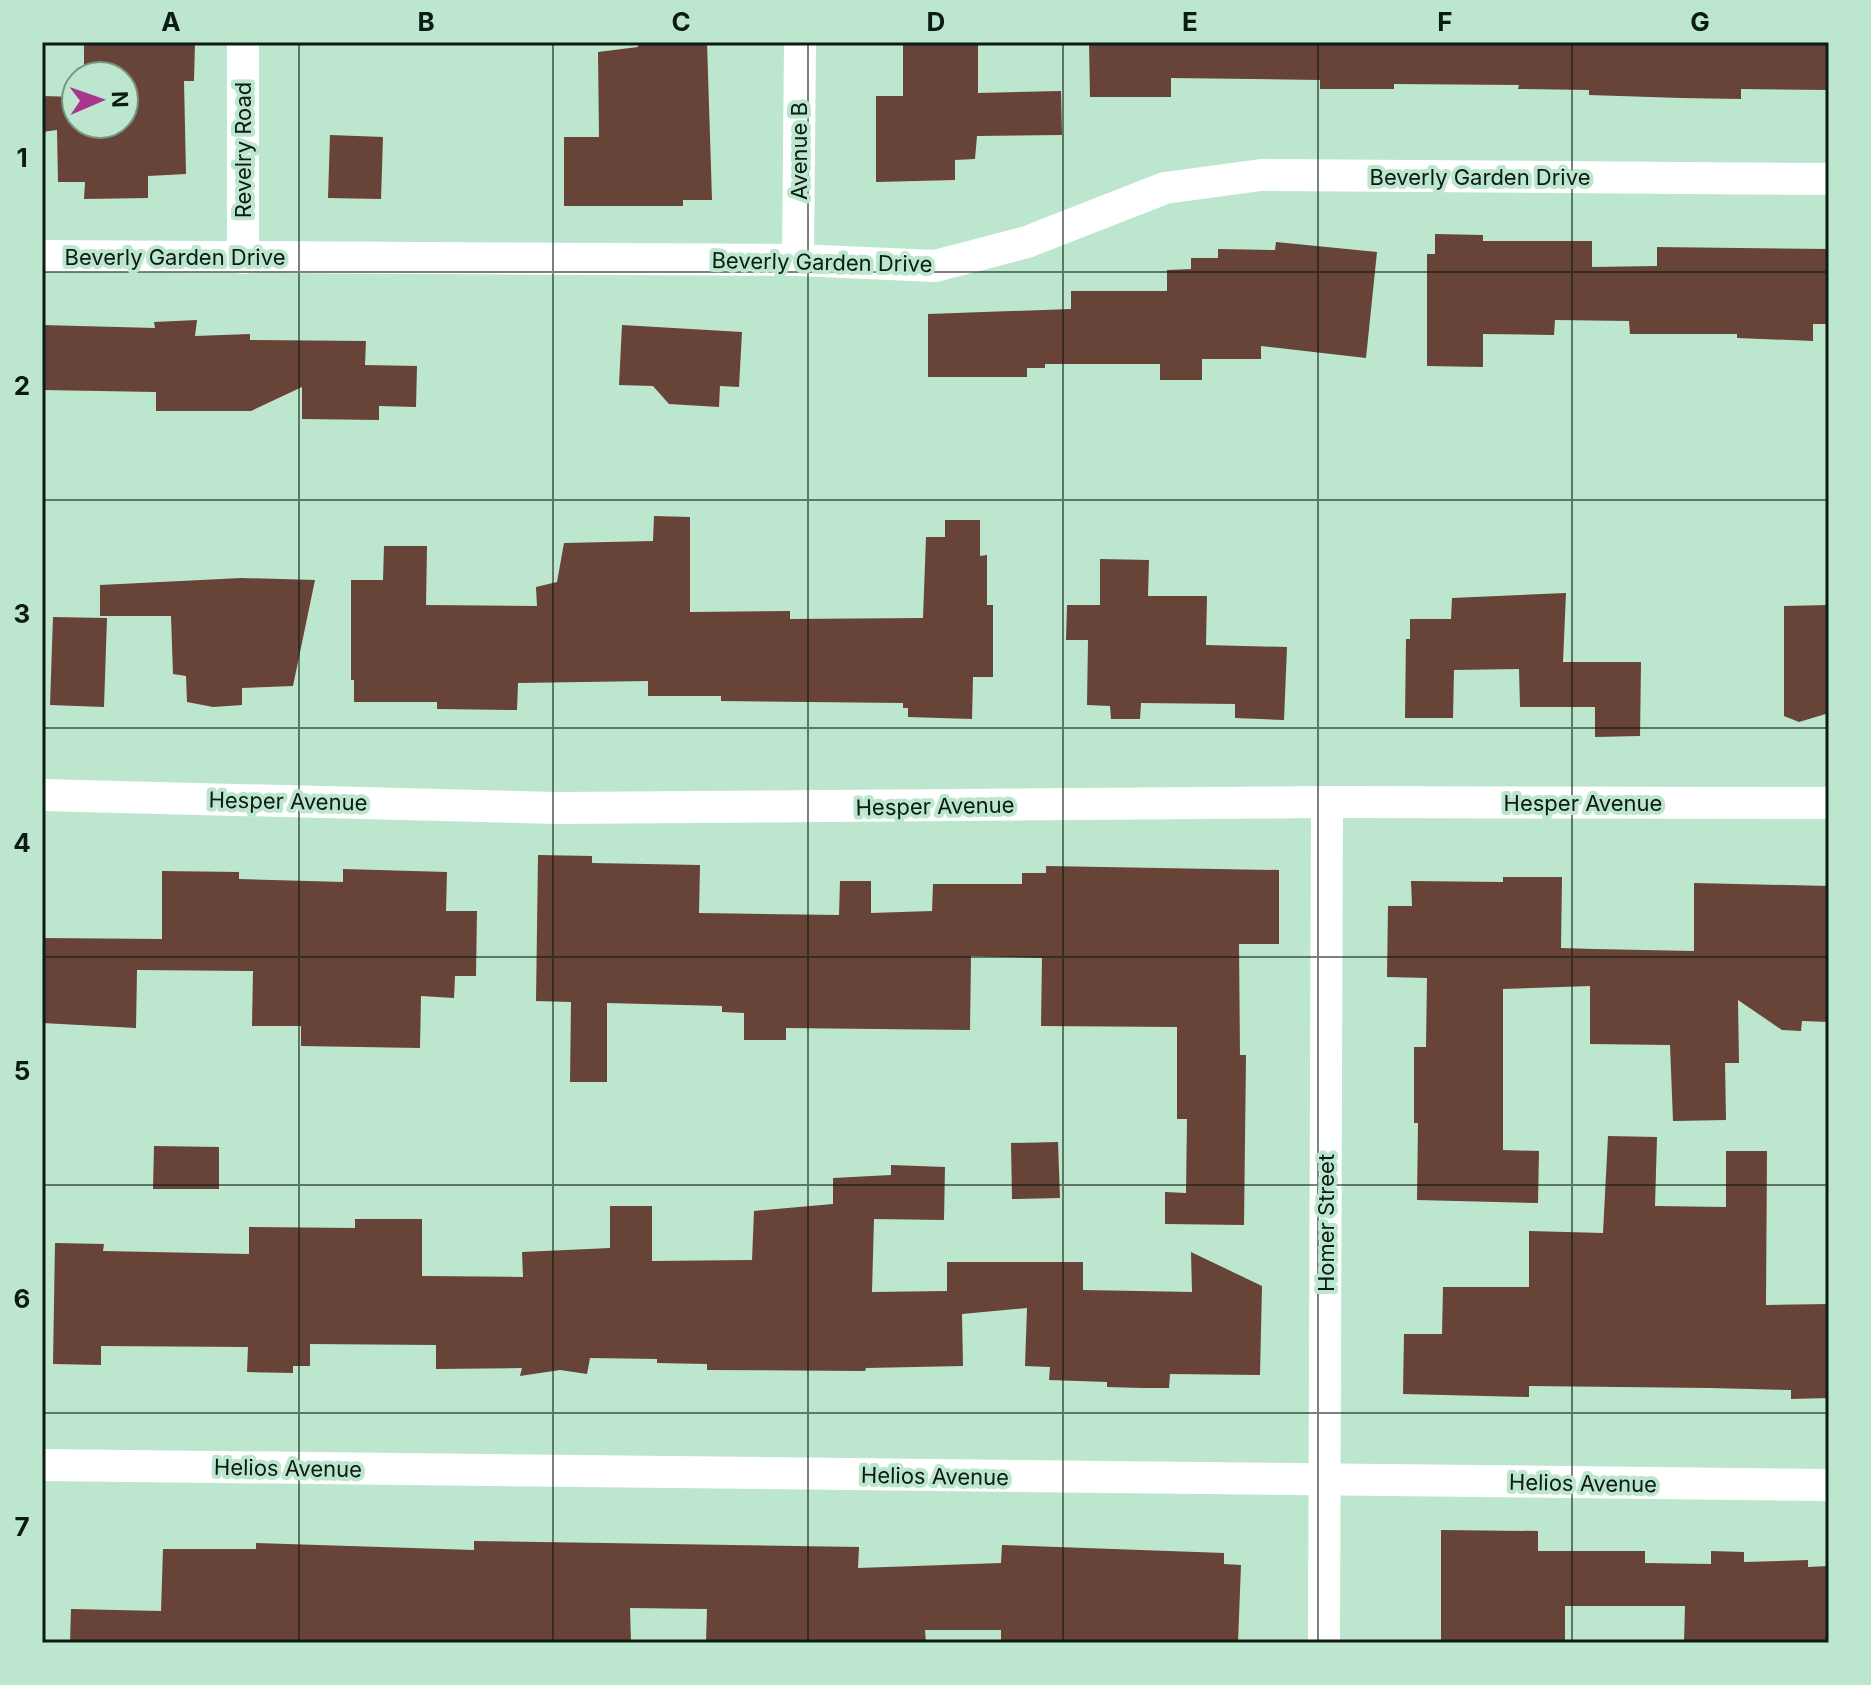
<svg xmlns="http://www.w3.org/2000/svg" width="1871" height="1685" font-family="Inter,sans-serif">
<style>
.building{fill:#684337}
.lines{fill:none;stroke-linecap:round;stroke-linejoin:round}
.street{stroke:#fff;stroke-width:32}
.grid{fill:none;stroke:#0c1b13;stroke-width:2;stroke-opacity:0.55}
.labels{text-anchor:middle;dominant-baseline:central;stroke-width:8;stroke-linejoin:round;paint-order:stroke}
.street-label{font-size:22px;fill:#0c1b13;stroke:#bce6cd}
.neatline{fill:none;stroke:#0c1b13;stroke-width:3}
.grid-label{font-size:26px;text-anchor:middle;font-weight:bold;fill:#0c1b13}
</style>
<rect width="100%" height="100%" fill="#bce6cd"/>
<!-- building -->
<g class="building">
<path d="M84 42H195L194 81H184L186 174 148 176V198L84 199 85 182H58L57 130 42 132V96L76 97V124H124V76H84Z"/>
<path d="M638 42H707L712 200H683V206H564V137H599L598 52 638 47Z"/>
<path d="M903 42H978V93L1061 91 1062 135 977 136 975 159 955 160V180L876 182V96H903Z"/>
<path d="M1089 42H1829V90L1741 89V99L1681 98 1589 95V90L1518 89 1519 85 1394 84V89H1320V80L1171 78V97H1090Z"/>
<path d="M330 135 383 137 381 199 328 198Z"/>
<path d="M1435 234 1483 235V241H1592V267L1657 266V247L1829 249V324H1813V341L1737 338V334H1630L1629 321 1555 320 1554 335 1483 334V367L1427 366V254H1435Z"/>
<path d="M1276 242 1377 252 1366 358 1261 346V359H1202V380H1160V364H1045V368H1027V377H928V314L1071 309V291H1167V270L1191 269V258H1218V249L1275 250Z"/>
<path d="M197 320 195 336 250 334V340L366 341 365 365 417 366 416 407 379 406V420L302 419V387L251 411H156V392L42 390V325L155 328 154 322Z"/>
<path d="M622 325 742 332 739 387 720 386 719 407 669 404 653 386 619 385Z"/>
<path d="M654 516 690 517V612L790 611V619L923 618 926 537H945V520H980V556L987 555V605H993V677H973L972 719 908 717V708H903V703L721 701V696H648V681L518 683 517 710 437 709V702H354V680H351V580H383L384 546H427L426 605 537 606 536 587 557 582 564 543 653 541Z"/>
<path d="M1100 559 1149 560 1148 596H1207L1206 645 1287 647 1284 720 1235 718V704L1141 703 1140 719H1111L1110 706 1087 705 1088 640H1066L1067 605H1100Z"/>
<path d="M241 578 315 580 293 686 242 688V705L213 707 187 702 186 676 173 674 171 616H100V585Z"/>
<path d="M1566 593 1563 662H1641L1640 736 1595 737V707H1520L1519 669 1454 670 1453 718H1405L1406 639H1410V619H1451L1452 598Z"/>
<path d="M1829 605V713L1799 722 1784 716V606Z"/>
<path d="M53 617 107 618 104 707 50 705Z"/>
<path d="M538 855 592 856V863L700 865 699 913 839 915 840 881H871V913L932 911 933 884H1022V873H1046V866L1279 870V944H1239L1240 1055H1246L1244 1225 1165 1224V1192L1186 1193 1187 1119H1177V1027L1041 1026 1042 958 971 956 970 1030 786 1028V1040H744V1013L722 1012V1006L607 1003V1082H570L571 1002 536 1001Z"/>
<path d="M343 869 447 872 446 911H477L476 976H455L454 998 421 996 420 1048 301 1046V1026H252L253 971 137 970 136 1028 42 1023V938L162 939V871L239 872V879L343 882Z"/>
<path d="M1503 877H1562L1561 948 1594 949 1694 951V883L1829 886V1022L1802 1021 1801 1031 1782 1030 1738 1000 1739 1063H1725L1726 1120 1673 1121 1670 1045 1590 1044V986L1503 989V1150L1539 1151 1538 1203 1417 1200 1418 1123H1414V1047H1426L1427 978 1387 977 1388 906H1412L1411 881 1503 882Z"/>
<path d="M1608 1136 1657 1137 1655 1206 1726 1207V1151H1767L1766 1305 1829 1304V1398L1791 1399V1390L1710 1388 1529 1386V1397L1403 1394 1404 1334H1442L1443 1287H1529V1231L1603 1233Z"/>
<path d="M1058 1142 1060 1198 1012 1199 1011 1143Z"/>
<path d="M154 1146 219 1147V1189H153Z"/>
<path d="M891 1165 945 1167 944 1220 874 1219 872 1292 947 1291V1262H1083V1290L1192 1292 1191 1252 1262 1286 1260 1375 1170 1374 1169 1388H1142L1107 1387V1382L1049 1380 1050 1367 1025 1366 1027 1308 962 1314 963 1366 866 1368 865 1371 707 1370V1364L657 1363V1359L590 1358 587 1374 560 1370 520 1376 522 1368 436 1369V1345L310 1344V1366H293V1373L247 1372 248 1347 101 1346V1365L53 1364 55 1243 104 1244 103 1251 249 1254V1227L355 1228V1219H422V1276L523 1277 522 1252 610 1248V1206H652V1261L752 1260 754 1211 833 1204V1178L891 1175Z"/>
<path d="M1441 1530 1538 1531V1551H1645V1563L1711 1564V1551L1744 1552V1562L1808 1560V1567L1829 1566V1643H1684L1685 1606H1565V1643H1441Z"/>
<path d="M474 1541 859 1547 858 1568 1001 1563 1002 1545 1224 1553V1564L1241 1565 1238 1643H1001V1630H925L926 1643H706L707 1609 630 1608 631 1643H70L71 1609 161 1611 163 1549H256V1543L474 1550Z"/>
</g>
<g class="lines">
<!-- street -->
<g class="street">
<path d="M243 42V258"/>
<path d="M42 256 798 260 935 266 1027 242 1165 188 1261 175 1829 179"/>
<path d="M798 260 800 42"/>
<path d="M42 795 557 808 1327 802 1829 803"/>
<path d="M42 1465 1829 1485"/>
<path d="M1324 1643 1327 802"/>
</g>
</g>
<!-- grid -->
<path class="grid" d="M299 42V1643M553 42V1643M808 42V1643M1063 42V1643M1318 42V1643M1572 42V1643M42 272H1829M42 500H1829M42 728H1829M42 957H1829M42 1185H1829M42 1413H1829"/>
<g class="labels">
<!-- street labels -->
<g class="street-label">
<text transform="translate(243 150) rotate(-90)">Revelry Road</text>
<text transform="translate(799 151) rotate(-90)">Avenue B</text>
<text x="1480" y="177">Beverly Garden Drive</text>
<text x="175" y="257">Beverly Garden Drive</text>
<text transform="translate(822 262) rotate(1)">Beverly Garden Drive</text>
<text transform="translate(288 801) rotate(1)">Hesper Avenue</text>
<text x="1583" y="803">Hesper Avenue</text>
<text transform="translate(935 806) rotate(-1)">Hesper Avenue</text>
<text transform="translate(1326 1223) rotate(-90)">Homer Street</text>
<text transform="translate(288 1468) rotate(1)">Helios Avenue</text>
<text transform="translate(935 1476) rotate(1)">Helios Avenue</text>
<text transform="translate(1583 1483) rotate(1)">Helios Avenue</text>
</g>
</g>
<!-- border -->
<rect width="1871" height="1685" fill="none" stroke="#bce6cd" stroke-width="88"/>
<!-- north arrow -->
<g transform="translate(100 100) rotate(88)"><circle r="38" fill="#bce6cd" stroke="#769583" stroke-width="2"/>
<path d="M0-6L14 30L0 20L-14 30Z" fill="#aa358f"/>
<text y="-12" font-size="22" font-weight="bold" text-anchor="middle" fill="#0c1b13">N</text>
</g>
<rect x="44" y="44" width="1783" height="1597" class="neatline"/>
<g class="grid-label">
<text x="171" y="31">A</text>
<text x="426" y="31">B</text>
<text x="681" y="31">C</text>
<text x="936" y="31">D</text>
<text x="1190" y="31">E</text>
<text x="1445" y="31">F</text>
<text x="1700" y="31">G</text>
<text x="22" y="167">1</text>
<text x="22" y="395">2</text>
<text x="22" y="623">3</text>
<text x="22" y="852">4</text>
<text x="22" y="1080">5</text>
<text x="22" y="1308">6</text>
<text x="22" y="1536">7</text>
</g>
</svg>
